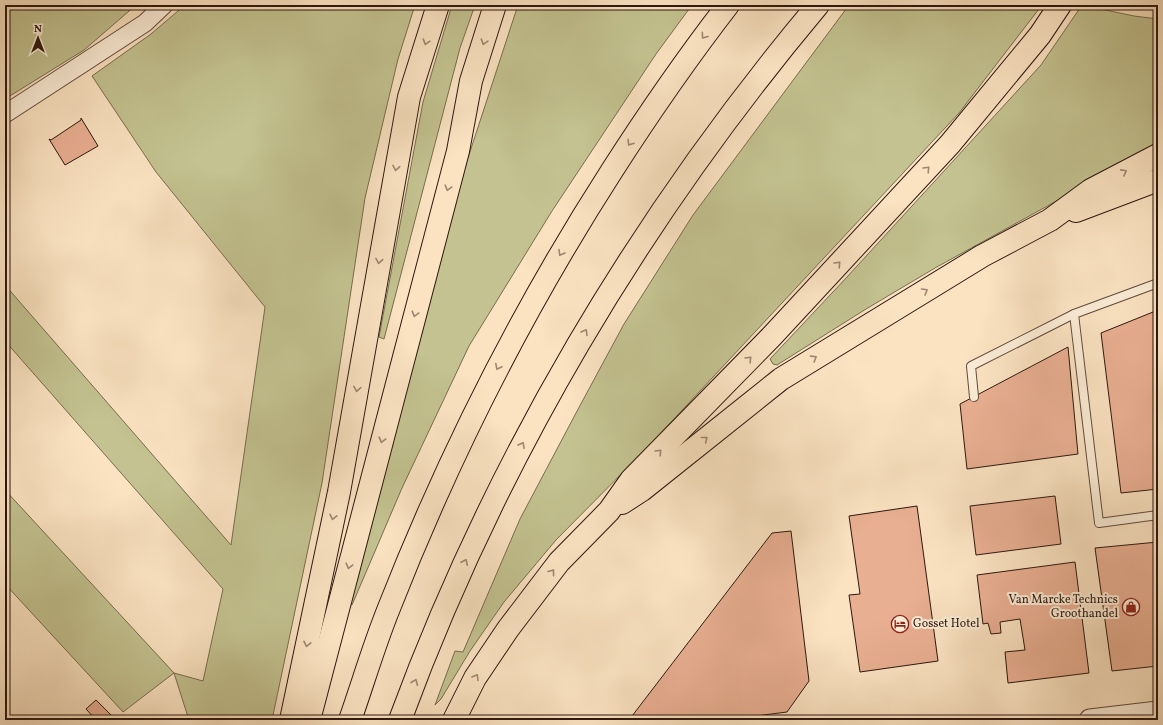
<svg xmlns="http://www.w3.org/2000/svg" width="1163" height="725" font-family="Vollkorn,serif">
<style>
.green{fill:#c3c290;stroke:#786c50}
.building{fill:#e9af92;stroke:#2c170f}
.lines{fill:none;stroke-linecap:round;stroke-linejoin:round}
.service-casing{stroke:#604a3c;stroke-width:10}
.minor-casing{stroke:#604a3c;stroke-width:19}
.tertiary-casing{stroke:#604a3c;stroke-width:23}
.motorway-casing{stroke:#2c170f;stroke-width:24}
.service{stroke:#fcedd7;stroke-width:8}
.minor{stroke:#fcedd7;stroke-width:17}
.tertiary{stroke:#fcedd7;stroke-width:21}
.motorway{stroke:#fbe3c2;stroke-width:22}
.oneway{stroke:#9e8771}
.labels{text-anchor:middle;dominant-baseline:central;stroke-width:4;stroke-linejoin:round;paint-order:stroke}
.poi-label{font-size:12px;fill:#2c170f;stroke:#fcedd7;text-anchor:end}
</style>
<rect width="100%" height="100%" fill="#fbe3c2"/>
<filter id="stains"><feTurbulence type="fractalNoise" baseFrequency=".005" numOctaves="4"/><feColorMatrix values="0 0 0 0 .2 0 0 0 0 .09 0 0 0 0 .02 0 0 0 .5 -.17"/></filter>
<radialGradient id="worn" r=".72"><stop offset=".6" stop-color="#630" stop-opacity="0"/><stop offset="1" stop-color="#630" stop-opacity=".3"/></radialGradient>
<!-- green -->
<g class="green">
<path d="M5 5H136L84 50 5 99Z"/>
<path d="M185 5H415L398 59 365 198 322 483 272 720H189L174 673 123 712 5 584V490L174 673 203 681 223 589 5 341V285L231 545 265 307 156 172 92 76 151 34Z"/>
<path d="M452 5H475L460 48 384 339 379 337 423 102Z"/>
<path d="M518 5H692L656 54 552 211 469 346 402 488 352 605 349 604 465 167Z"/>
<path d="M849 5H1042L959 113 646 449 556 540 504 602 470 651 441 699 435 705 455 651 463 652 520 519 576 413 624 324 693 215Z"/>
<path d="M1082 5 1134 16 1158 19V145L935 268 866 309 777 365 773 364 770 359 847 277 1041 65Z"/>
</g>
<!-- building -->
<g class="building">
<path d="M81 118 98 146 65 165 49 139 51 140 81 120Z"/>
<path d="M1158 310V489L1121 493 1101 333Z"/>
<path d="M1068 347 1078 454 967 469 960 404Z"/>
<path d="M1055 496 1061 544 976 555 970 506Z"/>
<path d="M917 506 938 661 860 672 849 595 860 594 849 516Z"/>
<path d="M791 531 809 681 787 712 725 720H629L772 533Z"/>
<path d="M1158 542V666L1112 671 1095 548Z"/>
<path d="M1075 562 1089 673 1008 683 1005 652 1025 650 1020 619 1000 622 1001 633 991 634 988 623 983 624 977 575Z"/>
<path d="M5 643 9 647 5 652Z"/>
<path d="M96 700 116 720H96L86 709Z"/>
</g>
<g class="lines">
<defs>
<g id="service">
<path d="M1158 283 1074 314 1099 523 1158 515"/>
<path d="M974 397 971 366 1074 314"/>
</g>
<path id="minor" d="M5 114 145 23 164 5"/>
<path id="tertiary" d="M1090 720 1158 712"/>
<g id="motorway">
<path d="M1076 211 1158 180"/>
<path d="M622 503 642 490 781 379 982 256 1050 220 1091 190 1158 155"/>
<path d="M291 720 339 492 409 97 438 5"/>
<path d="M309 720 458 151 471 81 495 5"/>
<path d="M350 720C363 683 374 645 389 608 449 455 524 307 613 169 649 113 687 58 728 5"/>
<path d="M400 720C496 459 640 217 818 5"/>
<path d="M454 720 475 678 508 629 559 562 609 511 631 480 772 336 950 144 1040 35 1060 5"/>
</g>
</defs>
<!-- service casing -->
<use href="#service" class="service-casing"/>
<!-- minor casing -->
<use href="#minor" class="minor-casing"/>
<!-- tertiary casing -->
<use href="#tertiary" class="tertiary-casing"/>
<!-- motorway casing -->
<use href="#motorway" class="motorway-casing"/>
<!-- service -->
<use href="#service" class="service"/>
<!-- minor -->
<use href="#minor" class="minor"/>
<!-- tertiary -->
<use href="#tertiary" class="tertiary"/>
<!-- motorway -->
<use href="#motorway" class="motorway"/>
</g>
<!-- one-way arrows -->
<defs><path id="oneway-chevron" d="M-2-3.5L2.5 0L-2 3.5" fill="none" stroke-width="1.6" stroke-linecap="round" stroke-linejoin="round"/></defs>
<g class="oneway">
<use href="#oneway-chevron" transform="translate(704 36) rotate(126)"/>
<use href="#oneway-chevron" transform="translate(426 42) rotate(107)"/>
<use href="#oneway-chevron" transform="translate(484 42) rotate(108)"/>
<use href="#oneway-chevron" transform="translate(630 143) rotate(123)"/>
<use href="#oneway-chevron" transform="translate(396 168) rotate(101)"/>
<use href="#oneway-chevron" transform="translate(927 169) rotate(-47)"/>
<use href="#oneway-chevron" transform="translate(1124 172) rotate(-28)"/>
<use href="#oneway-chevron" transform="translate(448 188) rotate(105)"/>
<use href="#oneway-chevron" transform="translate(561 253) rotate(120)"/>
<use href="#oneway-chevron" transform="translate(379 261) rotate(100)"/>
<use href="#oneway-chevron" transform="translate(838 264) rotate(-47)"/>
<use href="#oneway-chevron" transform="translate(925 291) rotate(-31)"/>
<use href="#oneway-chevron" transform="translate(415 314) rotate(105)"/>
<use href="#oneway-chevron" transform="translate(585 332) rotate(-59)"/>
<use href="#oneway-chevron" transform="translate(814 358) rotate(-32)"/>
<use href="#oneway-chevron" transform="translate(749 359) rotate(-46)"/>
<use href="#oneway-chevron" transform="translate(498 367) rotate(117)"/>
<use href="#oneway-chevron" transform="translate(357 389) rotate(100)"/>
<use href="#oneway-chevron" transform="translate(705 439) rotate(-39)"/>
<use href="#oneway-chevron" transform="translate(382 440) rotate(105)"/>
<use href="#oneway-chevron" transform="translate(522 445) rotate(-61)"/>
<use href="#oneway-chevron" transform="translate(659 452) rotate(-46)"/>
<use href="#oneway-chevron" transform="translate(333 517) rotate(102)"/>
<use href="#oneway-chevron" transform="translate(465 562) rotate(-65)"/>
<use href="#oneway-chevron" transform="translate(349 566) rotate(105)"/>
<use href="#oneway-chevron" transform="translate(552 572) rotate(-53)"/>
<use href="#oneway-chevron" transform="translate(307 644) rotate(102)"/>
<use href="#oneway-chevron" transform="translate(476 677) rotate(-59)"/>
<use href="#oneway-chevron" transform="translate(415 682) rotate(-68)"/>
</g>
<!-- icons -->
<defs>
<symbol id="shop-ring" viewBox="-11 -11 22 22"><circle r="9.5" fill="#fcedd7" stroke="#8f2418" stroke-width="1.5"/><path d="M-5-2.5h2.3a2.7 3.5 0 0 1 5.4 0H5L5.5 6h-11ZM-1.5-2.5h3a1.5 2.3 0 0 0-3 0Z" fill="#8f2418"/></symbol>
<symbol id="hotel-ring" viewBox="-11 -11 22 22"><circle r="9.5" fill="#fcedd7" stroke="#8f2418" stroke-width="1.5"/><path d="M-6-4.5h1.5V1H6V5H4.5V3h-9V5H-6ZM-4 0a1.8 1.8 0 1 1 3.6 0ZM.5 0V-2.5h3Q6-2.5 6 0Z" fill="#8f2418"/></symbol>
</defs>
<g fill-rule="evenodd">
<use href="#shop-ring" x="1121" y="597" width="20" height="20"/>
<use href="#hotel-ring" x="890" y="614" width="20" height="20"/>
</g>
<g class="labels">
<!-- poi labels -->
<g class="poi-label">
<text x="1118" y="600">Van Marcke Technics<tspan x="1118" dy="14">Groothandel</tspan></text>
<text x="913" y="624" text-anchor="start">Gosset Hotel</text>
</g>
</g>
<!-- margin -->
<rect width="1163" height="725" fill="none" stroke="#fbe3c2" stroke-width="20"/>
<rect x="6" y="6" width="1151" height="713" fill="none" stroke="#2c170f" stroke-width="2"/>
<rect x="10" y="10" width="1143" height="705" fill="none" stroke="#2c170f"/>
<!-- north arrow -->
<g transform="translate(38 38)" stroke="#fcedd7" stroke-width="3" paint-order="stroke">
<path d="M0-3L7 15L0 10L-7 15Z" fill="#2c170f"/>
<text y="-6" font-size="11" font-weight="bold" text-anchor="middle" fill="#2c170f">N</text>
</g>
<rect width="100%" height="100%" filter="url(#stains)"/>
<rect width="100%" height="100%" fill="url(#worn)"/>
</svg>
